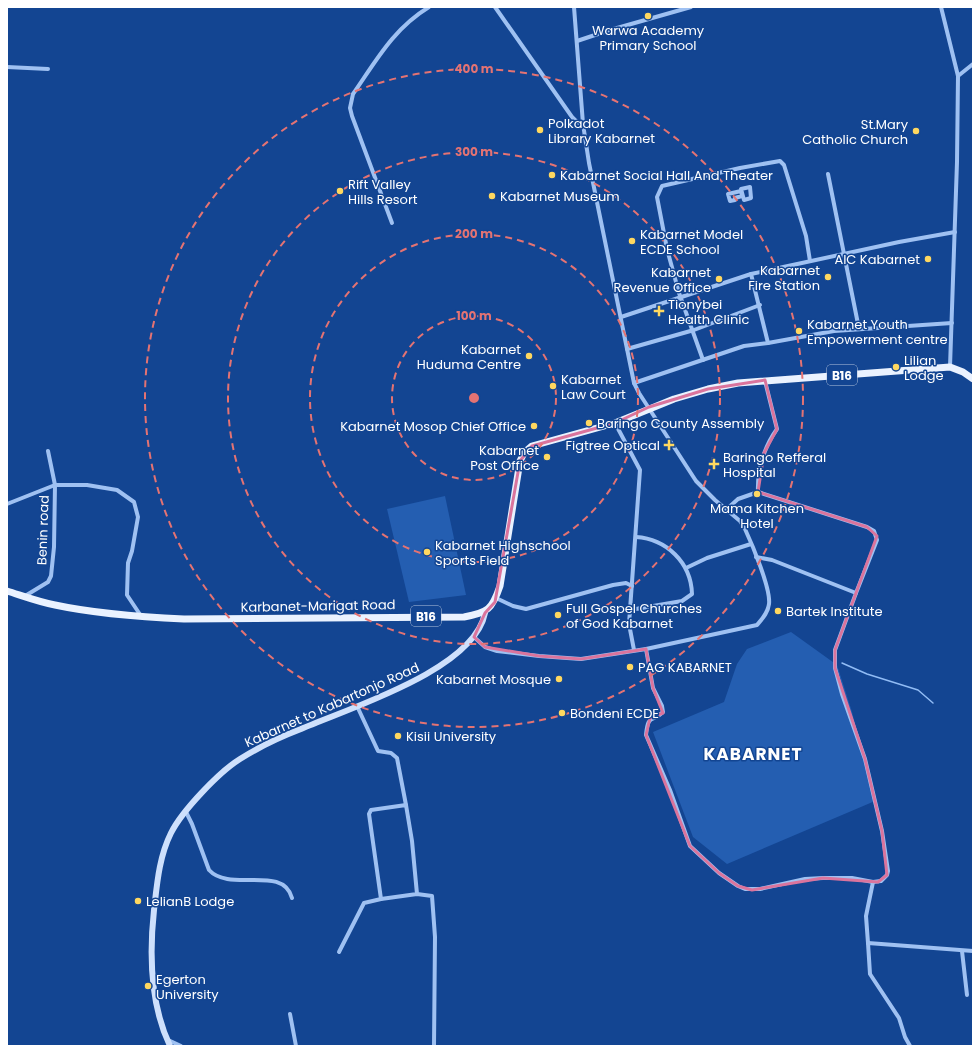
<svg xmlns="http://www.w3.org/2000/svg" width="980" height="1053" font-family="Poppins,sans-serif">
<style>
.green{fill:#245eb1}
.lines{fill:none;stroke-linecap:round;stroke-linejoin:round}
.stream{stroke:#91bcf5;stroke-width:1.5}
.minor{stroke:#9fc1f2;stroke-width:4}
.secondary{stroke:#cee0fc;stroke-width:6}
.primary{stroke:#eaf2ff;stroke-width:7}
.marked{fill:none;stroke:#da749d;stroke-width:3;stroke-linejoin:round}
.ring{fill:none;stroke:#e47373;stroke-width:2;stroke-dasharray:7 5}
.poi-dot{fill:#ffd860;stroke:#134592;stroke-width:1.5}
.labels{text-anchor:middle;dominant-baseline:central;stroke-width:3;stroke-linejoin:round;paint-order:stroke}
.shield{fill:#134592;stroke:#b8c7de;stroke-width:1}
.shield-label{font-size:12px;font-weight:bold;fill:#fff}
.poi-label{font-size:13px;fill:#fff;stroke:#134592;text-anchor:start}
.street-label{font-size:13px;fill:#fff;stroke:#134592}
.district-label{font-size:17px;font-weight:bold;letter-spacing:1px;fill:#fff;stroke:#134592}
.centre{fill:#e47373;stroke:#134592;stroke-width:2}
.ring-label{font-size:12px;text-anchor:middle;font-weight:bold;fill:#e47373;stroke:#134592;stroke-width:3;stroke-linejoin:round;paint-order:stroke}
</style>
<rect width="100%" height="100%" fill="#134592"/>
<!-- green -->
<g class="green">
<path d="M445 496 466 595 409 602 387 509Z"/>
<path d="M791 632 837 665 852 712 875 801 727 864 693 837 653 732 724 702 737 664 747 649Z"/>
</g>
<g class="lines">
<!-- stream -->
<path class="stream" d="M842 663 867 674 918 690 933 703"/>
<!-- minor -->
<g class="minor">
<path d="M495 7 572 117 577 122 583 124"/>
<path d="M941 7 958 76 957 162 950 367"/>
<path d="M577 41 610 30 691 7"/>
<path d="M7 67 48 69"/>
<path d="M958 76 973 64"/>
<path d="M828 174 859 329"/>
<path d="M750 187 751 198 744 200 741 189Z"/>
<path d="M741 191 742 196 735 198V200L730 201 728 194Z"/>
<path d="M392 223 352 116 350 108 353 94C376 61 393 29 429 7"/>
<path d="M621 317 751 274 899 242 955 232"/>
<path d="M768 343 834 331 952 323"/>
<path d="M627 349 694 330 760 305"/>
<path d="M703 360 679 293 667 249 657 197 662 186 740 168 780 161 784 165 806 236 810 261"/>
<path d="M634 383 744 346 768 343 751 274"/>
<path d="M615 423 640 470 629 624 634 650"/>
<path d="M758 492C757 470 764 447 777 429L765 381"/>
<path d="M7 504 55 485H87L117 490 134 502 138 517 132 551 128 563 127 595 141 616"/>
<path d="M727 509 738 499 758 492 867 527 874 531 877 540 856 593"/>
<path d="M686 568 707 558 751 544"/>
<path d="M25 596 48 582 51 576 54 547 55 485 48 451"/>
<path d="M496 598 513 606 526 609 613 585 626 583 632 586"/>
<path d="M630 610 682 601 692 594C691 562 666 539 636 537"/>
<path d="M474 637 485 647 497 651 539 656 581 659 646 649 757 625C762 619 768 613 769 604 771 589 752 544 745 529L740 521 715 500 696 481 639 393 634 383 589 163 583 124 574 7"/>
<path d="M646 649 653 688 662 706 663 712C652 723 648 713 646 735L670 790 690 846 719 873 738 886 745 889H760L805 879 823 878H852L873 882 881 881 887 875 888 871 882 831 865 759 842 694 835 668V650L856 593 772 560 756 557"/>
<path d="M357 706 378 751 391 753 397 758 406 805"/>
<path d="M186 812 192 824 209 870C230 893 283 864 292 898"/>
<path d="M417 894 381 899 369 814 371 810 406 805 412 841 417 894 432 896 435 937 434 1046"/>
<path d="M868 943 866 916 873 882"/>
<path d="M962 951 967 995"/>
<path d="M339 952 364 903 381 899"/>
<path d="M290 1014 296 1046"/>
<path d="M168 1040 181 1046"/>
<path d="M910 1046 905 1037 899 1018 870 974 868 943 973 951"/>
</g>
<!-- secondary -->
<path class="secondary" d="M170 1046C150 1004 149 956 154 910 157 884 159 857 171 833 182 811 219 772 240 759 259 747 280 737 301 729 349 708 474 670 485 613"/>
<!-- primary -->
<path class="primary" d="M7 591C23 596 39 602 55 605 97 614 141 617 184 619L464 617C488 612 492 610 500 586L520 461 524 453 532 446 615 423 674 399 708 389 738 383 950 367 963 372 973 379"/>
</g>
<!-- marked area -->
<path class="marked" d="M765 380 777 429 764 453 758 492 867 527 877 536 835 650V668L865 759 882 831 887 875 878 882 823 878 752 890 738 886 719 873 690 846 646 735 650 718 663 713 653 688 646 649 581 659 539 656 485 647 474 637 485 613 495 602 520 461 532 446 615 423 649 407 708 389Z"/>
<!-- distance rings -->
<g class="ring">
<circle cx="474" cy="398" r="82"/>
<circle cx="474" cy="398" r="164"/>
<circle cx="474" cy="398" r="246"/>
<circle cx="474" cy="398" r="329"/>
</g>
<!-- markers -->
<g class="poi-dot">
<circle cx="648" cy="16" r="4"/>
<circle cx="540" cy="130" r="4"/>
<circle cx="916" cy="131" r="4"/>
<circle cx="552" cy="175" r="4"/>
<circle cx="340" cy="191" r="4"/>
<circle cx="492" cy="196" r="4"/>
<circle cx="632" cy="241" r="4"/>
<circle cx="928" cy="259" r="4"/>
<circle cx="828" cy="277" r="4"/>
<circle cx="719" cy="279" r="4"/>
<path d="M657 305h4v4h4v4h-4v4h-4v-4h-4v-4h4z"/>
<circle cx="799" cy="331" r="4"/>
<circle cx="529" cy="356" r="4"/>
<circle cx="896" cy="367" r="4"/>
<circle cx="553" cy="386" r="4"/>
<circle cx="589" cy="423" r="4"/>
<circle cx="534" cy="426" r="4"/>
<path d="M667 439h4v4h4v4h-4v4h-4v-4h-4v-4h4z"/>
<circle cx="547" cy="457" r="4"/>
<path d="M712 458h4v4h4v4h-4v4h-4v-4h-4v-4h4z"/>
<circle cx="757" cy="494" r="4"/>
<circle cx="427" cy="552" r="4"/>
<circle cx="778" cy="611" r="4"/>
<circle cx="558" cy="615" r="4"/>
<circle cx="630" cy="667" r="4"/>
<circle cx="559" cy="679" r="4"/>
<circle cx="562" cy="713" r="4"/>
<circle cx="398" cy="736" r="4"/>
<circle cx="138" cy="901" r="4"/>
<circle cx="148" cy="986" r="4"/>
</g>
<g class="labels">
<!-- shield labels -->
<g class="shield">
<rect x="827" y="365" width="30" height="20" rx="3"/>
<rect x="411" y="606" width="30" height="20" rx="3"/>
</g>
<g class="shield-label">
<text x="842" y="375">B16</text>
<text x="426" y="616">B16</text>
</g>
<!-- poi labels -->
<g class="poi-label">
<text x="648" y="30" text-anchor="middle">Warwa Academy<tspan x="648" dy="15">Primary School</tspan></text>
<text x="548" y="123">Polkadot<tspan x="548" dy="15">Library Kabarnet</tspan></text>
<text x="908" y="124" text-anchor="end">St.Mary<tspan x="908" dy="15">Catholic Church</tspan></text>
<text x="560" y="175">Kabarnet Social Hall And Theater</text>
<text x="348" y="184">Rift Valley<tspan x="348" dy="15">Hills Resort</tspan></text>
<text x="500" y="196">Kabarnet Museum</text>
<text x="640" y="234">Kabarnet Model<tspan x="640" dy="15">ECDE School</tspan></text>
<text x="920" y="259" text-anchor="end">AIC Kabarnet</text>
<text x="820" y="270" text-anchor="end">Kabarnet<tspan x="820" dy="15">Fire Station</tspan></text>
<text x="711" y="272" text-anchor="end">Kabarnet<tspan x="711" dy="15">Revenue Office</tspan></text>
<text x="668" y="304">Tionybei<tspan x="668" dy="15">Health Clinic</tspan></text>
<text x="807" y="324">Kabarnet Youth<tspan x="807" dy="15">Empowerment centre</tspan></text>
<text x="521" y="349" text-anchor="end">Kabarnet<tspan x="521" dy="15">Huduma Centre</tspan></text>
<text x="904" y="360">Lilian<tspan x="904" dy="15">Lodge</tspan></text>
<text x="561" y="379">Kabarnet<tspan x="561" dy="15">Law Court</tspan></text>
<text x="597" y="423">Baringo County Assembly</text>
<text x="526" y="426" text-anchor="end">Kabarnet Mosop Chief Office</text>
<text x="660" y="445" text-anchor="end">Figtree Optical</text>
<text x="539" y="450" text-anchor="end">Kabarnet<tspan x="539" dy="15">Post Office</tspan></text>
<text x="723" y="457">Baringo Refferal<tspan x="723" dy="15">Hospital</tspan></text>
<text x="757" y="508" text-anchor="middle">Mama Kitchen<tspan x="757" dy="15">Hotel</tspan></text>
<text x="435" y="545">Kabarnet Highschool<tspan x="435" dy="15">Sports Field</tspan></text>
<text x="566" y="608">Full Gospel Churches<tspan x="566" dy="15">of God Kabarnet</tspan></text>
<text x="786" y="611">Bartek Institute</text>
<text x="638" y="667">PAG KABARNET</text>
<text x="551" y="679" text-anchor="end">Kabarnet Mosque</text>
<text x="570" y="713">Bondeni ECDE</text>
<text x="406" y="736">Kisii University</text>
<text x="146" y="901">LelianB Lodge</text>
<text x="156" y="979">Egerton<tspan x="156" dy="15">University</tspan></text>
</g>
<!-- street labels -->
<g class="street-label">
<text transform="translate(43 530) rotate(-88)">Benin road</text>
<text transform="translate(318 606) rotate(-1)">Karbanet-Marigat Road</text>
<text transform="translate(332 705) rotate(-24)">Kabarnet to Kabartonjo Road</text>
</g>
<!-- district labels -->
<g class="district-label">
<text x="753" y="754">KABARNET</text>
</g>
</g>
<circle cx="474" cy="398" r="6" class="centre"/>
<g class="ring-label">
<text x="474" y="73">400 m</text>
<text x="474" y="156">300 m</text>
<text x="474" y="238">200 m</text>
<text x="474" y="320">100 m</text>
</g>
<!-- border -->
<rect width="980" height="1053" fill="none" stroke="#ffffff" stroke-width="16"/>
</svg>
